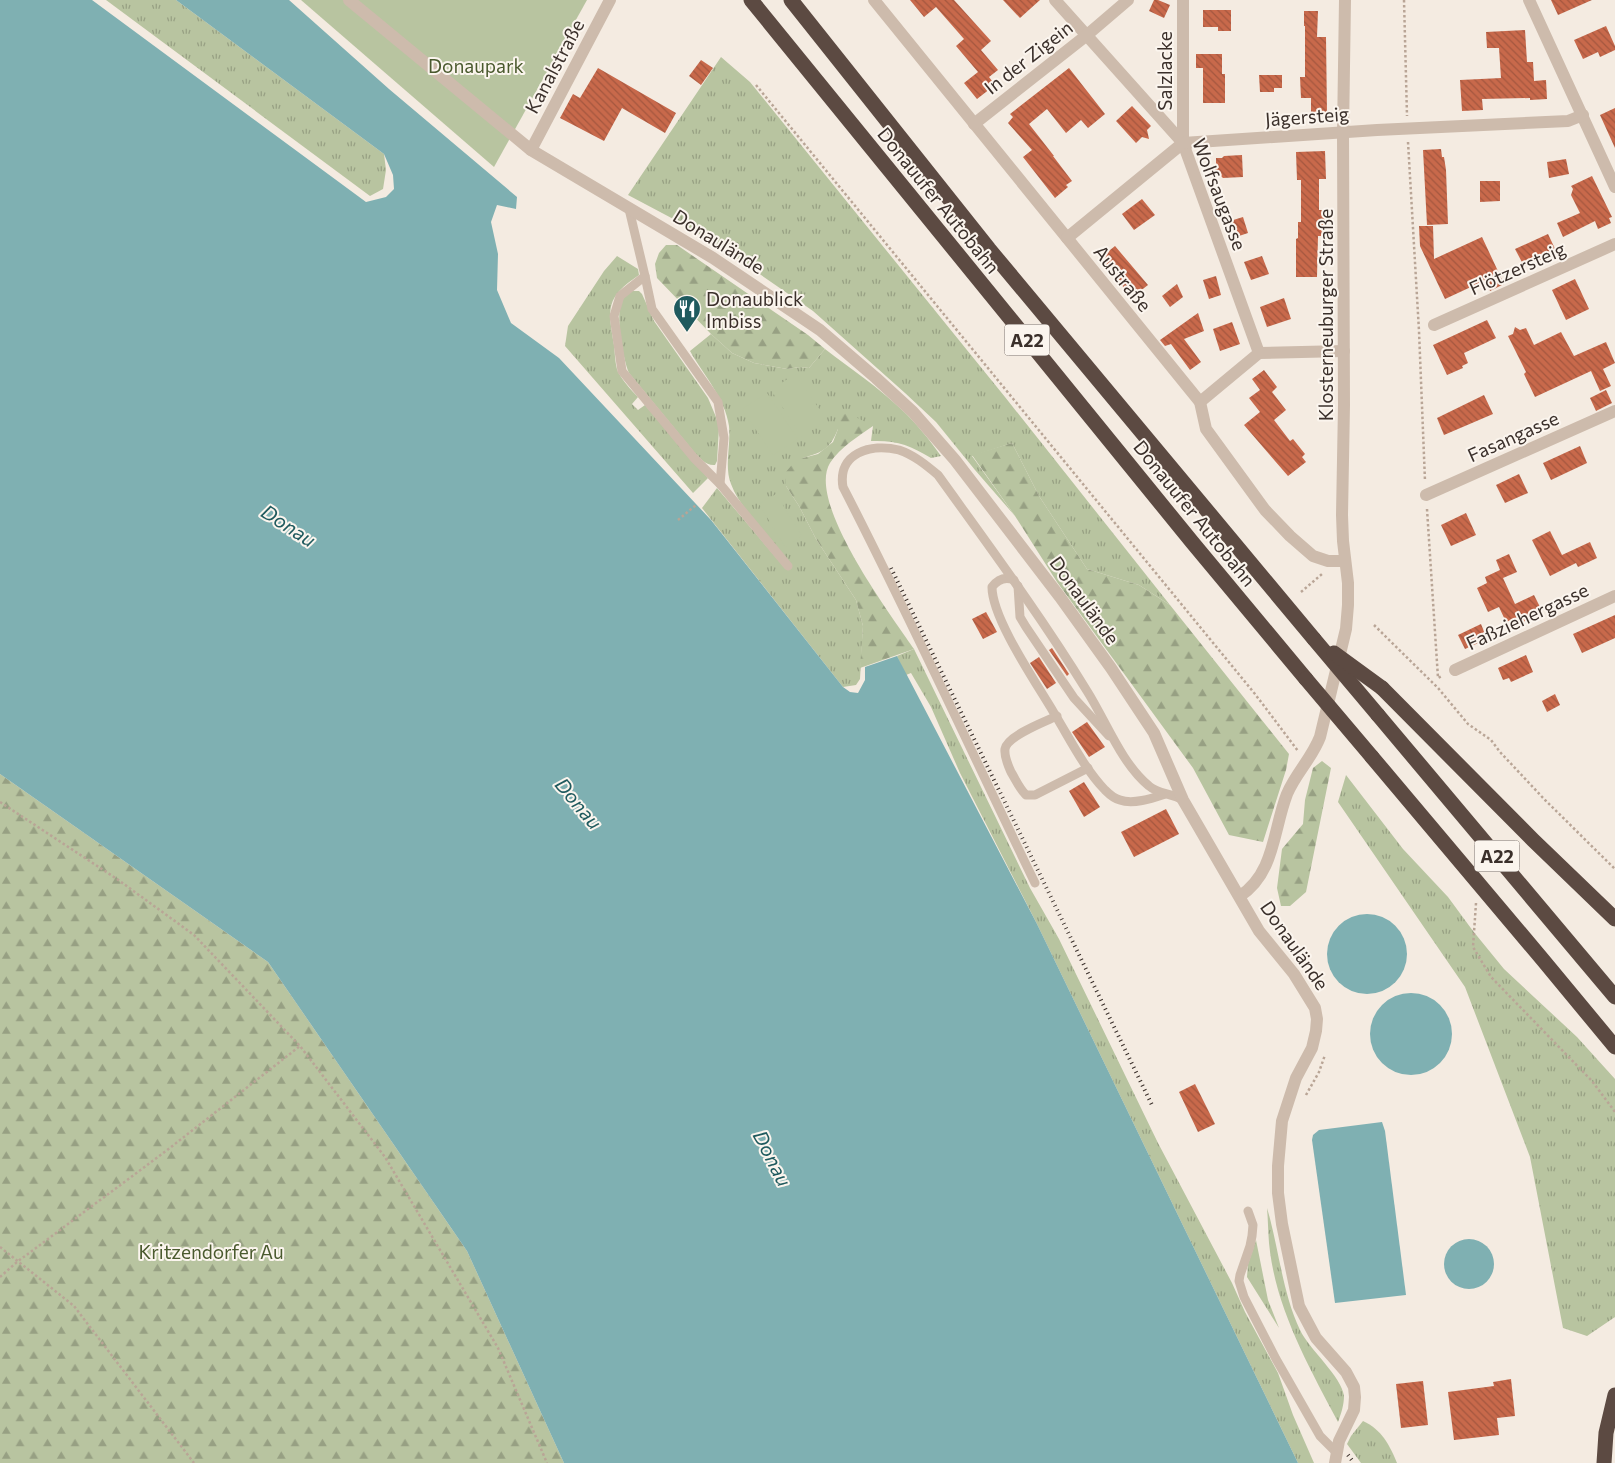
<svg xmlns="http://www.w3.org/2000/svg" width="1615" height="1463" font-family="Commissioner,sans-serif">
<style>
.grass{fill:url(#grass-tufts)}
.forest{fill:url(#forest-firs)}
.park{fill:#b8c4a0}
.water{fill:#7fb0b2}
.building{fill:url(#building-back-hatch)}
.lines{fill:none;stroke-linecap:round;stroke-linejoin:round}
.path{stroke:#b9a596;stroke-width:2.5;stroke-dasharray:2.5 2.5;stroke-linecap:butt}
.lane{stroke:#cdbbac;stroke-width:9}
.street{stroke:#cdbbac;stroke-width:12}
.highway{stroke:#5c4a42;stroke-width:15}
.rail{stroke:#3b302b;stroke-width:4;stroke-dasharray:1 4;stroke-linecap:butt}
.highway-bridge{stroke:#5c4a42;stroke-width:15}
.labels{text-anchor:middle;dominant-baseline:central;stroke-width:4;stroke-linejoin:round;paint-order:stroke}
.shield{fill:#fbf5ee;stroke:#756b66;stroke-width:1}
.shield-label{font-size:18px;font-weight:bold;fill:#3b302b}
.street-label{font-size:19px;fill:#3b302b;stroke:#fbf5ee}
.park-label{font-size:19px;fill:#4a5a2e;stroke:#fbf5ee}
.poi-label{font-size:19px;fill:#3b302b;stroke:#fbf5ee;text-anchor:start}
.water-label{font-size:20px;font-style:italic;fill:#1f5a5e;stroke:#fbf5ee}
</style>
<defs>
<pattern id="grass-tufts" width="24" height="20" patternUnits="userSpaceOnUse" patternTransform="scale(1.25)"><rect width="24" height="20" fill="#b8c4a0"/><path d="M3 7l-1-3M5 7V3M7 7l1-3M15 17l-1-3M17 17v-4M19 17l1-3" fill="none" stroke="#97a083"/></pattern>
<pattern id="forest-firs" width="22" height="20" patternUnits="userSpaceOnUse" patternTransform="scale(1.25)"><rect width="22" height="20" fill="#b8c4a0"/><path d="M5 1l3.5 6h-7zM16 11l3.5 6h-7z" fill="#97a083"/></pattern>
<pattern id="building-back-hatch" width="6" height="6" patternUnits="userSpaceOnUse" patternTransform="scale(1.25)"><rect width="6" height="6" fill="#c8694b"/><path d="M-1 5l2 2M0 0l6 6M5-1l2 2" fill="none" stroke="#a4573f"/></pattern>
</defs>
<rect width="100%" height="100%" fill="#f4ebe1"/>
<!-- grass -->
<g class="grass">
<path d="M106 0H176L384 154 386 170 383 189 370 196Z"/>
<path d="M721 57 750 82 1005 397 1170 605 1139 585 1087 569 1039 496 1012 443 972 456 1015 516 975 470 936 422 905 393 813 311 735 257 679 222 628 195Z"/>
<path d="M617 256 638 269 639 275C605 298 608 308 614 345 615 354 615 364 618 372 623 381 631 390 638 397L632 404 638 410 645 405 708 478 693 493 565 346 568 326 604 271Z"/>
<path d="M630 291H639L642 294 654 321 708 398 716 417 719 428 717 461 715 465C706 466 700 458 694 452L629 373C623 359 615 314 622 300 624 297 628 294 630 291Z"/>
<path d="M711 334 732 353 754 363 787 369 800 367 809 368 825 349C851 369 878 387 901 409 916 423 929 439 941 456L931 458C910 445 896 440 871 441L873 426 838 429C830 449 823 452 803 458L786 486 799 506 816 539 856 600 863 626 860 679 856 685 843 687 702 508 717 488 785 568C780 558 774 548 768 538 756 520 738 504 731 484 724 466 731 445 729 426 725 398 704 376 690 351Z"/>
<path d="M914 649 1030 888 1059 939 1158 1143 1232 1283 1245 1312 1278 1373 1293 1415 1314 1463H1298L1037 924 960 773 931 707 911 673 906 675 897 656Z"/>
<path d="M1346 775 1403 849 1448 897 1473 931 1504 969 1577 1037 1615 1079V1317L1587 1336 1563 1328 1530 1157 1465 987 1338 802Z"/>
<path d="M1267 1208C1279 1248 1282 1292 1300 1330 1309 1349 1342 1377 1344 1396 1344 1405 1341 1414 1338 1422 1308 1365 1275 1307 1269 1243 1268 1231 1268 1219 1267 1208Z"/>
<path d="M1256 1240 1268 1300 1279 1328 1247 1277 1248 1264Z"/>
<path d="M1363 1421C1382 1430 1389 1444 1397 1463H1361L1347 1444 1351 1436Z"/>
</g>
<!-- forest -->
<g class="forest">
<path d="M666 245H677L808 335 825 349 809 368 800 367 787 369 754 363 732 353 711 334 657 278 655 264 659 253Z"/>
<path d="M842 410 873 426C859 436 840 447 830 463 806 502 891 615 914 649L860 668 863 626 856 600 816 539 799 506 786 486 785 473 791 466 803 458 818 454 833 442 838 429Z"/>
<path d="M1012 443 1039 496 1087 569 1139 585 1170 605 1289 754 1286 770 1263 842 1229 835 1193 768 1057 582 1015 516 972 455Z"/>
<path d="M1322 761 1331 768 1306 892 1290 906H1281L1277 888 1282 849 1303 824 1305 800 1313 768Z"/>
<path d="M0 774 268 962 467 1251 564 1463H0Z"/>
</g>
<!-- park -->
<g class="park">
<path d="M301 0H587L494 167Z"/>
<path d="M795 374 827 420 802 437 771 390Z"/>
<path d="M767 393 798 439 773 455 742 409Z"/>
<path d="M776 494 802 536 785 547 759 504Z"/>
</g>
<!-- water -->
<g class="water">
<path d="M0 0H92L366 202 386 197 394 189 393 175 384 154 176 0H289L389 89 517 197 516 209 497 205 491 222 498 254 497 290 511 323 559 358 711 520 843 687 850 692 858 693 865 680V667L897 656 1037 924 1298 1463H564L467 1251 268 962 0 774Z"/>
<circle cx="1367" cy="954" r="40"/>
<circle cx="1411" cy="1034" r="41"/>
<path d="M1382 1122 1385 1131 1406 1295 1335 1303 1312 1140 1313 1135 1319 1130Z"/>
<circle cx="1469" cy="1264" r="25"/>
</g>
<!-- building -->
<g class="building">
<path d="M910 0H954L991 41 981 50 998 70 989 77 995 85 977 99 964 83 978 72 956 46 964 39 936 7 924 17Z"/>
<path d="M1003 0H1040L1020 18Z"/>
<path d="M1154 0H1158L1170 5 1164 18 1149 11Z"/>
<path d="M1551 0H1592L1558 15Z"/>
<path d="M1203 10H1231V31H1218V27H1203Z"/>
<path d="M1304 11H1318L1317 37H1326L1327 114H1311V98H1301L1300 77H1305V26H1304Z"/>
<path d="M1606 26 1615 46V50L1600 57 1598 52 1583 59 1574 40Z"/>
<path d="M1525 30 1527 62H1533L1534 81 1546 80 1547 99 1530 100V98L1482 99 1483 110 1462 111 1460 80 1501 78 1499 48H1487L1486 32Z"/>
<path d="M1196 54H1222V74H1225V103H1203V68H1196Z"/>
<path d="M701 60 713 68 701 85 689 76Z"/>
<path d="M598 68 676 113 665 133 622 108 604 141 560 118 573 94 580 98Z"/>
<path d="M1069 68 1105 114 1088 128 1081 120 1066 133 1047 109 1029 124 1054 156H1053L1072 181 1066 185 1068 187 1055 198 1023 157 1032 150 1008 123 1013 117 1010 114Z"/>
<path d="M1259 75H1282V88H1274V92H1260Z"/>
<path d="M1132 106 1151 126 1147 130 1149 139 1142 137 1136 143 1116 121Z"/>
<path d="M1615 108V148L1600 115Z"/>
<path d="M1441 149 1442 157H1444L1446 170 1448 224 1427 225 1423 150Z"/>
<path d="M1325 151 1326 179H1319V210H1325V236H1318L1317 277H1296V239L1298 238V222H1301V180H1297L1296 152Z"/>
<path d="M1242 155 1243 177 1223 178 1214 169 1216 167V158H1222L1224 156Z"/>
<path d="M1566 159 1569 174 1549 178 1547 162Z"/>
<path d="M1592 176 1612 217 1609 218 1611 223 1598 229 1595 221 1563 237 1557 223 1580 213 1571 195 1573 189 1571 186Z"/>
<path d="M1480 181H1500V201L1480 202Z"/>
<path d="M1142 199 1155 215 1134 230 1122 214Z"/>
<path d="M1243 217 1248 233 1236 237 1230 221Z"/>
<path d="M1419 226H1433L1434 259 1482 237 1504 284 1490 291 1486 280 1445 299 1420 246Z"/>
<path d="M1548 234 1557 253 1524 266 1515 249Z"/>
<path d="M1115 246 1148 285 1135 295 1132 291 1129 294 1100 258Z"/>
<path d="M1262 256 1269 274 1251 280 1244 262Z"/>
<path d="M1216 276 1221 295 1209 299 1203 280Z"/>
<path d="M1575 279 1589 309 1566 320 1552 290Z"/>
<path d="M1177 284 1183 297 1170 307 1162 296Z"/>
<path d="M1284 298 1291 319 1267 327 1260 307Z"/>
<path d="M1198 313 1204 331 1184 339 1201 362 1190 370 1171 344 1165 346 1160 340Z"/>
<path d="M1487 320 1496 338 1464 353 1468 363 1462 366 1463 368 1447 375 1433 345Z"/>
<path d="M1232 322 1240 344 1220 351 1213 329Z"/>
<path d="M1515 327 1520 330 1526 328 1534 345 1561 332 1574 356 1606 342 1615 363 1603 369 1611 386 1600 391 1591 371 1535 397 1524 374 1526 372 1508 336 1513 334Z"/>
<path d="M1264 370 1277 387 1272 392 1286 410 1274 420 1290 441 1293 439 1305 454 1302 457 1306 462 1288 476 1244 425 1260 412 1249 398 1260 390 1252 379Z"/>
<path d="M1606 390 1612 403 1596 411 1590 398Z"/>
<path d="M1484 395 1493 414 1444 435 1437 418Z"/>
<path d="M1580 446 1587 463 1551 480 1543 463Z"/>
<path d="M1519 474 1528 493 1505 503 1496 485Z"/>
<path d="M1466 513 1476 535 1451 546 1441 525Z"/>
<path d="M1550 531 1562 555 1590 542 1597 558 1578 567 1576 563 1550 576 1532 540Z"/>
<path d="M1509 554 1517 572 1503 578 1515 604 1534 595 1543 613 1523 622 1520 616 1506 622 1499 607 1488 612 1477 588 1487 583 1485 577 1500 570 1496 560Z"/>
<path d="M986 612 997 632 983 639 972 619Z"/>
<path d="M1615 615V638L1582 653 1573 634Z"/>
<path d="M1481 624 1487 639 1465 649 1458 635Z"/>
<path d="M1052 648 1069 674 1067 676 1049 650Z"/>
<path d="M1526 655 1533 672 1511 682 1509 678 1503 680 1498 668Z"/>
<path d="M1039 657 1056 683 1047 689 1030 663Z"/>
<path d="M1555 694 1560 705 1547 712 1542 701Z"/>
<path d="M1087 722 1105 747 1089 757 1072 732Z"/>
<path d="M1084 782 1100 807 1084 817 1069 791Z"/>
<path d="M1166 809 1179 834 1134 857 1121 832Z"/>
<path d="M1195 1084 1215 1124 1198 1132 1179 1092Z"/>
<path d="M1511 1379 1515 1416 1497 1418 1499 1435 1454 1440 1448 1392 1494 1386 1493 1382Z"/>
<path d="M1423 1381 1428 1425 1401 1428 1396 1384Z"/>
</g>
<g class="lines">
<!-- path -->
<g class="path">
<path d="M1404 0 1407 116"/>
<path d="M756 85 1255 694 1298 751"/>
<path d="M1408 142 1419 331 1425 481"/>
<path d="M1427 509 1438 678 1442 676"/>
<path d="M678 520 696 505"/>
<path d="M1301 592 1322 574"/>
<path d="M1374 625 1438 688 1468 724 1491 740 1500 752 1545 800 1615 869"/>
<path d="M0 802 117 879 194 935 300 1046 385 1157 498 1348 547 1463"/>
<path d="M1476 903 1473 947 1491 977 1592 1081 1615 1112"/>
<path d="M1306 1095 1319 1072 1325 1055"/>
<path d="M0 1247 74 1306 194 1463"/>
<path d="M0 1277 17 1262 166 1151 300 1046"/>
</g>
<!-- lane -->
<g class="lane">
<path d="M629 209 645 276 620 296 614 316 622 371 694 458 720 484 788 566"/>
<path d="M645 276 652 309 718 402 724 438 720 484"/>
<path d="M1014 580C1005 576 998 579 992 587 992 619 1037 684 1054 713 1070 739 1084 768 1105 790 1108 793 1115 799 1120 800 1133 805 1153 798 1165 794"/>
<path d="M1018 586 1020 617 1026 627 1074 698 1109 736"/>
<path d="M1057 716C1044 722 1007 736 1005 749 1004 757 1008 765 1011 772 1016 780 1019 788 1026 795H1035L1088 768"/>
<path d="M1035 883C971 751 910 617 843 487 837 453 871 443 899 450 914 455 926 465 938 475 989 546 1041 616 1087 691 1106 721 1121 763 1149 786 1158 794 1171 793 1183 800"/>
<path d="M1248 1211 1253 1225 1252 1236 1250 1246 1240 1275 1239 1281 1244 1297 1276 1359 1320 1436 1337 1453"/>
</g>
<!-- street -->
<g class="street">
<path d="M349 0 531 150 713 258 820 330 876 378 913 412 955 460 1060 597 1111 668 1154 733 1183 800 1259 931 1294 974 1315 1008 1317 1019 1316 1031 1312 1048 1296 1078 1282 1121 1278 1166V1193L1282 1224 1299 1306 1316 1338 1346 1372 1354 1387 1355 1397 1354 1410 1339 1441 1335 1463"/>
<path d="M874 0 1200 402 1206 429 1265 510 1290 536 1313 556 1328 561H1345"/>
<path d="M1055 0 1183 143 1259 353"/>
<path d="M1183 0V143"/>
<path d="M1529 0 1615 187"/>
<path d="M974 124 1087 35 1128 0"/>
<path d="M531 150 610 0"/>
<path d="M1067 238 1183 143 1377 130 1568 121 1583 115"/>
<path d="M1434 325 1615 244"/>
<path d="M1200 402 1259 353 1344 351"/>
<path d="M1426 495 1615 411"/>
<path d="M1455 670 1615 596"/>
<path d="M1240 896C1275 873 1273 830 1287 794 1296 773 1312 758 1320 737L1346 629 1348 605V583L1343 541 1342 515 1344 405 1343 133 1345 0"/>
</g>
<!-- highway -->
<g class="highway">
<path d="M751 0 1192 542 1306 679"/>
<path d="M791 0 989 249 1314 639"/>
<path d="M1382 688 1533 840 1615 919"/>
<path d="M1378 715 1615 997"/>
<path d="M1372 757 1543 960 1615 1047"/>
<path d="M1604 1463 1606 1433 1615 1395"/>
</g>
<!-- rail -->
<g class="rail">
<path d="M891 568 1152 1105"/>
<path d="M1348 1455 1354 1463"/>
</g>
<!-- highway-bridge -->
<g class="highway-bridge">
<path d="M1314 639 1378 715"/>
<path d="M1334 653 1382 688"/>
<path d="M1306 679 1372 757"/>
</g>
</g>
<!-- icons -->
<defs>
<symbol id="restaurant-pin" viewBox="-11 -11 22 30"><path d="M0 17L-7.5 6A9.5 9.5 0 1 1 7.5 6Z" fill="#1f5a5e" stroke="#fbf5ee"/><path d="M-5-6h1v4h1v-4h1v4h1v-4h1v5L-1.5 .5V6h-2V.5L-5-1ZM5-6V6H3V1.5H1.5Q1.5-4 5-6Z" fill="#fff"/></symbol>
</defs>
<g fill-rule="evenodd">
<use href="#restaurant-pin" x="671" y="293" width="32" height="43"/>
</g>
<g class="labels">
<!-- shield labels -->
<g class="shield">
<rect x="1004.5" y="324.5" width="45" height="31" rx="4"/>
<rect x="1474.5" y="840.5" width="45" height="31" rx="4"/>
</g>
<g class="shield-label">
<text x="1027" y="340">A22</text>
<text x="1497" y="856">A22</text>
</g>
<!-- street labels -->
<g class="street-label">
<text transform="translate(1028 57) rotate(-38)">In der Zigein</text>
<text transform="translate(554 66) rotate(-62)">Kanalstraße</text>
<text transform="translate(1164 71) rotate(-90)">Salzlacke</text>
<text transform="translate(1307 116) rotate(-4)">Jägersteig</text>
<text transform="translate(1220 194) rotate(69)">Wolfsaugasse</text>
<text transform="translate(939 200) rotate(51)">Donauufer Autobahn</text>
<text transform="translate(719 241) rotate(32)">Donaulände</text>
<text transform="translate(1517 268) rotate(-24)">Flötzersteig</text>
<text transform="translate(1123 278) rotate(51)">Austraße</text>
<text transform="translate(1325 315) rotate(-90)">Klosterneuburger Straße</text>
<text transform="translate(1513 436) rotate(-24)">Fasangasse</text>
<text transform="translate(1195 513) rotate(51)">Donauufer Autobahn</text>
<text transform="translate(1085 600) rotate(54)">Donaulände</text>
<text transform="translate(1527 616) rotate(-25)">Faßziehergasse</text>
<text transform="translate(1295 945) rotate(55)">Donaulände</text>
</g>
<!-- park labels -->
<g class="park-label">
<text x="476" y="65">Donaupark</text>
<text x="211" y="1251">Kritzendorfer Au</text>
</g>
<!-- poi labels -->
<g class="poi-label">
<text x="706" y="298">Donaublick<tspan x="706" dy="22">Imbiss</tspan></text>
</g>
<!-- water labels -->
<g class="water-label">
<text transform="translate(289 525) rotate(33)">Donau</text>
<text transform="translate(579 803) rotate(50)">Donau</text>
<text transform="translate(773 1158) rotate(63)">Donau</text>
</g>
</g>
</svg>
